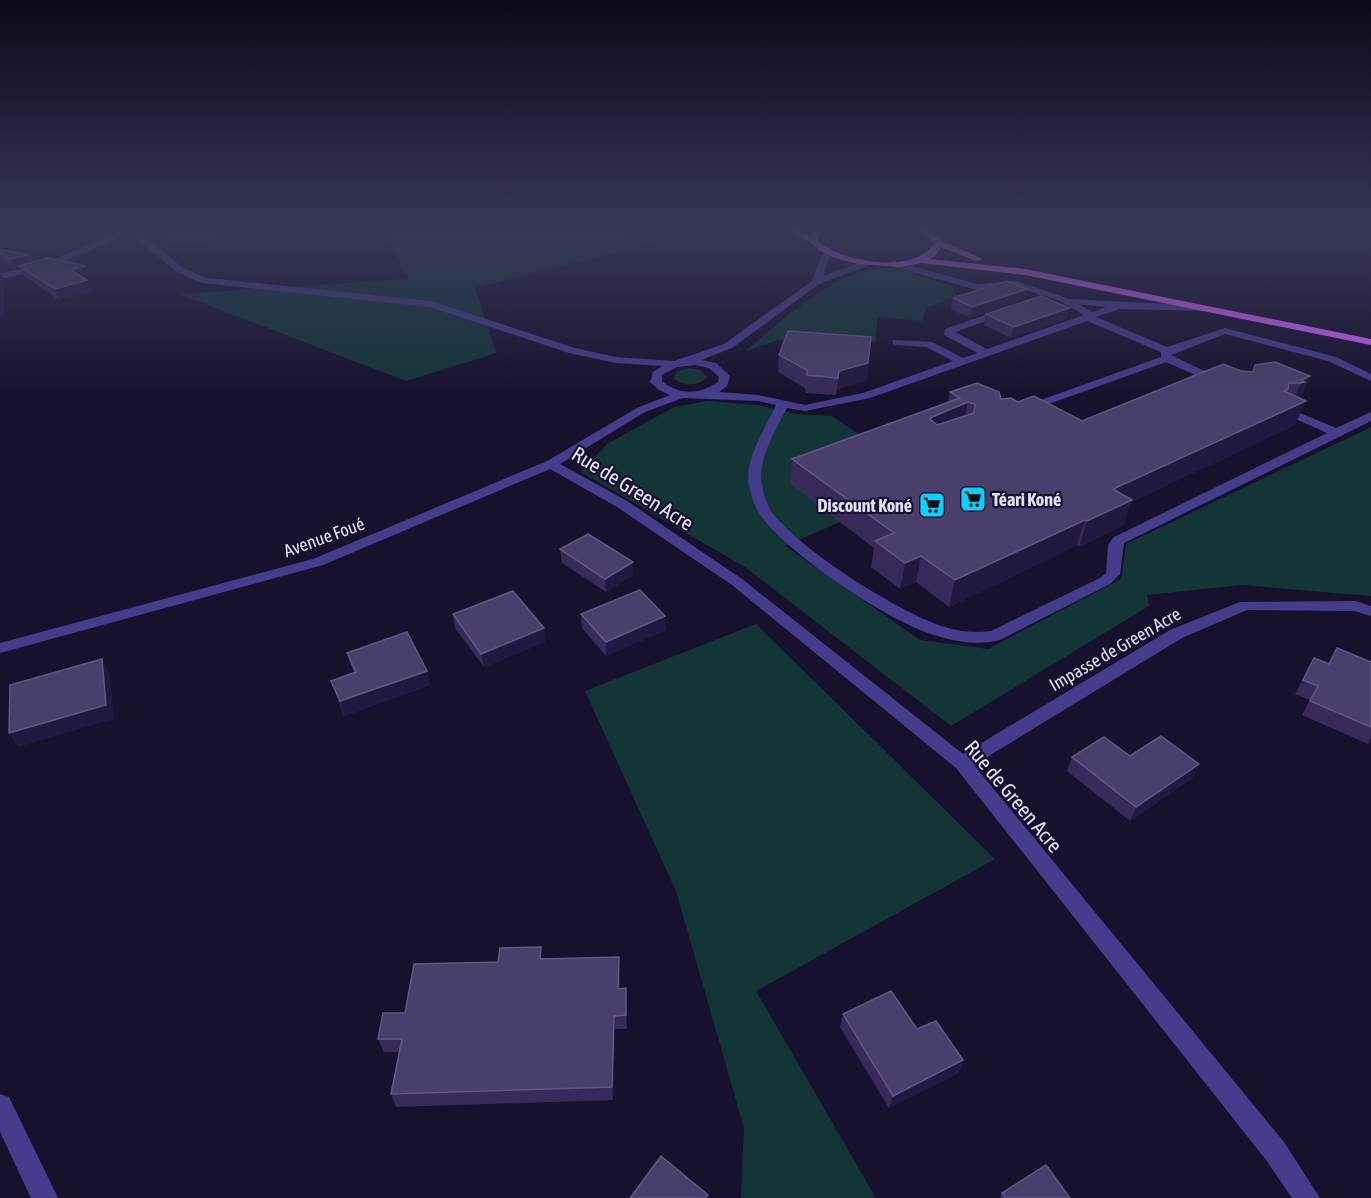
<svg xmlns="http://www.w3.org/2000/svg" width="1371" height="1198" font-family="'Asap Condensed',sans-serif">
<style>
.green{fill:#143537}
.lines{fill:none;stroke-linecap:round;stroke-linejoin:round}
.minor{fill:#463c8c;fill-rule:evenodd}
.major{fill:#d264ff;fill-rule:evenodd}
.wall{fill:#382a5a}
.shaded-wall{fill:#231841}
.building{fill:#4a3e6c;stroke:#625783;stroke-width:1.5;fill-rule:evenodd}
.labels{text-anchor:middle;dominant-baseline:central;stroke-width:4.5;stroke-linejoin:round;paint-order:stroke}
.poi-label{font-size:18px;font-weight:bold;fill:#e4ddff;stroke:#18112d;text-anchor:start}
.street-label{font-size:18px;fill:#e4ddff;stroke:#18112d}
.near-street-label{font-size:21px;fill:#e4ddff;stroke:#18112d}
</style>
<rect width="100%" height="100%" fill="#18112d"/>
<!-- green -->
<g class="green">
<path d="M0 229H148L0 234Z"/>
<path d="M149 229H271L182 246Z"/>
<path d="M383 229H610L657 242 475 288 496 353 406 381 179 294 408 279Z"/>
<path d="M896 267 953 287 956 296 926 308 922 321 878 317 875 342 791 334 789 341 778 340 746 351C777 324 828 278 868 270 877 268 887 268 896 267Z"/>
<path d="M689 368 700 370 707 377C698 387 684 386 674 379L676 372Z"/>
<path d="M708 401 758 405 796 414 832 416 882 450 840 522 785 546 920 640 988 649 1121 579 1126 544 1371 427V596L1242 585 1147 595 1149 606 951 726 745 567 581 472 607 444 674 407Z"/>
<path d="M756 624 995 859 756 991 876 1198H741L744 1128 676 891 585 691Z"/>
</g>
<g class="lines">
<!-- minor -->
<g class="minor">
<path d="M126 229H137L183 268 207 278 431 301 575 348 616 357 674 361 724 344 812 281 824 251 831 253 823 276 864 261H870V265L819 284 732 348 701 360 716 363 730 376 727 386 719 392 758 395 805 405 863 393 953 361 926 347 897 345 893 344V340L932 342 963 358 978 353 944 335 945 329 1000 310H1006V314L955 332 987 349 1084 315 1058 300 1015 287 977 290 891 266V262L894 261 977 284 1016 281 1069 299 1208 306 1211 307V311L1120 309 1096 317 1167 347 1225 328 1336 357 1371 374V381L1328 361 1225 334 1171 355 1223 380V384H1215L1166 362 1032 410H1024V406L1161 357V352L1087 321 870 398 805 411 787 408C776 430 757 459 762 485 763 494 767 504 771 511 798 549 901 614 945 627 960 632 976 633 991 631L1100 578 1106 573 1108 545 1114 537 1327 433 1280 412V408H1288L1336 428 1371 412V421L1124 543 1120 574 1110 584 1000 640C976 646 951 641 928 633 881 616 791 556 761 516 755 507 751 497 749 486 744 459 765 429 776 405L758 401 683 398 645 412 560 464 627 501 742 579 963 754 1170 630 1240 602 1355 601 1371 606V616L1354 611 1247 610 1182 638 974 765 1284 1142 1320 1198H1292L1266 1160 956 768 732 585 617 507 550 469 323 565 0 653V643L313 559 547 461 637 408 670 395 659 390 650 382 653 372 662 366 616 363 569 353 430 307 202 283 177 272 130 233 43 270 0 279V273L38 266ZM1078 304 1106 307 1093 312ZM695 365 709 368 719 377 718 382C700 395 678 395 662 381V375L677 367Z"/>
<path d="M938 229H948L936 237H930V233Z"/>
<path d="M0 1094 9 1097 58 1198H31L0 1132Z"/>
</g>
<!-- major -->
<path class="major" d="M783 229H794L811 236 815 229H823L817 240C842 263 914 275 935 243L918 229H928L936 233 942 241 983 259 976 261 941 247 935 256 930 259 1025 269 1371 339V345L1025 275 921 263 900 267 858 264 835 258 820 251 810 242Z"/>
</g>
<!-- wall -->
<g class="wall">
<path d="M0 249 33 262 91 276 84 278 87 280 91 291 59 300 24 276 20 267 13 268 4 262V270L0 272 4 280V316L0 317Z"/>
<path d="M1027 289 1024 300 970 318 951 309 953 298Z"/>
<path d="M1069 308 1066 319 1011 338 984 325 986 314Z"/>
<path d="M779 355 868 363 866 381 837 389 836 395 806 393 805 388 778 372Z"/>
<path d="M1255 365 1310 376 1300 398 1295 425 1131 502 1123 525 1079 547 1077 545 949 607 916 582 900 589 871 567 874 548 790 484 792 459 948 402 950 392 1001 399 1018 402 1082 421 1241 371 1253 372Z"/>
<path d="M560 549 633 575 606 592 562 563Z"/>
<path d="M453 614 544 628 545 642 484 667 455 628Z"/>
<path d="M581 614 666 630 606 656 582 628Z"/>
<path d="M1337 648 1371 662V738L1368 744 1302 715 1310 700 1295 694 1314 658 1328 664Z"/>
<path d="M347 653 427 671 430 685 344 716 331 681 354 673Z"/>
<path d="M1130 756 1199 764 1192 778 1130 821 1067 771 1072 757Z"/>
<path d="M543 959 620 970V989L627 1001V1029H615L613 1100 396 1107 391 1094 399 1052H384L378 1039 405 1013 498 962Z"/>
<path d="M843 1014 917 1029 963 1060 958 1073 889 1108 840 1027Z"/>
<path d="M1002 1193 1070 1198H1000Z"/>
</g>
<!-- shaded-wall -->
<g class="shaded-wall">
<path d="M0 253 4 262V270L0 272 4 280V316L0 317Z"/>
<path d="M29 255 34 265 19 266 20 267 13 268 9 259Z"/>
<path d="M86 266 91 276 75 280 71 270Z"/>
<path d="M87 280 91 291 59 300 55 289Z"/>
<path d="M1027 289 1024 300 970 318 972 307Z"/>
<path d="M1069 308 1066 319 1011 338 1014 327Z"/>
<path d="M868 363 866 381 837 389 839 371Z"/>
<path d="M1310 376 1300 399 1291 407 1301 383V380Z"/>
<path d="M1306 401 1295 425 1131 502 1123 525 1079 547 1087 521 1113 489Z"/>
<path d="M968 402 963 426 927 441 930 419 932 417Z"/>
<path d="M1085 520 1077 545 949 607 955 580Z"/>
<path d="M921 556 916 582 900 589 905 563Z"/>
<path d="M633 562V575L606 592 605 579Z"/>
<path d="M665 616 666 630 606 656V642Z"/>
<path d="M544 628 545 642 484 667 481 654Z"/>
<path d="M102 659 110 673 114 719 18 747 9 733Z"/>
<path d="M427 671 430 685 344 716 340 701Z"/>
<path d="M1199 764 1192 778 1130 821 1136 807Z"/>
<path d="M619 957 620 970 619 1002 618 989Z"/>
<path d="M626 988 627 1001V1029L626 1015Z"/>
<path d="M614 1016 615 1029 613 1100 612 1087Z"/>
<path d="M963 1060 958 1073 889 1108 893 1096Z"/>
</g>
<!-- building -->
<g class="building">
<path d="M0 249 29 255 9 259 0 253Z"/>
<path d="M48 258 86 266 71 270 87 280 55 289 19 266Z"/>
<path d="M1007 281 1027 289 972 307 953 298Z"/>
<path d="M1041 296 1069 308 1014 327 986 314Z"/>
<path d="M788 331 871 337 868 363 839 371 838 378 807 375V370L779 355Z"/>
<path d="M1275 362 1310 376 1301 380 1305 382 1301 383H1289L1288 389 1284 391 1306 401 1113 489 1132 500 1087 521 1085 520 955 580 921 556 905 563 875 541 894 533 792 459 960 398 950 392 977 383 999 392 1001 399 1011 398 1018 402 1034 396 1082 421 1223 364 1241 371 1253 372 1255 365ZM968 402 975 404 974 413 937 425 930 419 932 417Z"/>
<path d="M588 534 633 562 605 579 560 549Z"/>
<path d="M640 590 665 616 606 642 581 614Z"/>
<path d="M513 591 544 628 481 654 453 614Z"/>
<path d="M407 632 427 671 340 701 331 681 356 672 347 653Z"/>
<path d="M1337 648 1371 662V727L1310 701 1318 686 1303 680 1314 658 1329 664Z"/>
<path d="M102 659 106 705 9 733 10 685Z"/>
<path d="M1161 736 1199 764 1136 807 1072 757 1104 737 1130 756Z"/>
<path d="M541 947 540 959 619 957 618 989 626 988V1015L614 1016 612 1087 391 1094 402 1039H378L383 1013H405L414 964 498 962 500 948Z"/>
<path d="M891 991 917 1029 936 1021 963 1060 893 1096 843 1014Z"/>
<path d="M661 1156 708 1195 705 1198H630Z"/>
<path d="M1046 1165 1070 1198H1005L1002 1193Z"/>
</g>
<!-- sky -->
<linearGradient id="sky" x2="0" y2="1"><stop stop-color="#0d0919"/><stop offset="0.58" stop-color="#373857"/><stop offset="1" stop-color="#373857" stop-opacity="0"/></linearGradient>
<rect width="1371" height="397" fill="url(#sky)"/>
<!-- icons -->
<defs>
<symbol id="supermarket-square" viewBox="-11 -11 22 22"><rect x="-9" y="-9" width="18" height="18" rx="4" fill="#09d2ff" stroke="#18112d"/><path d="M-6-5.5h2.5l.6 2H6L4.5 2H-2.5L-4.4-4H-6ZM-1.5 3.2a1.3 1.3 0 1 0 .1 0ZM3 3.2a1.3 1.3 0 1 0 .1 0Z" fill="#111"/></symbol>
</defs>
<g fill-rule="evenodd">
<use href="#supermarket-square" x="958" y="484" width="30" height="30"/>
<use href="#supermarket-square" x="917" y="490" width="30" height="30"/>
</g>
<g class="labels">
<!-- poi labels -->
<g class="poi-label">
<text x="992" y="499">Téari Koné</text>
<text x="912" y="505" text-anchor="end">Discount Koné</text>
</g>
<!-- street labels -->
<g class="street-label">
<text transform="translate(324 537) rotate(-20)">Avenue Foué</text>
<text transform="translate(1115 649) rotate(-30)">Impasse de Green Acre</text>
</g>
<!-- near-street labels -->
<g class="near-street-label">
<text transform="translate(633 488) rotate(32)">Rue de Green Acre</text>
<text transform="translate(1014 796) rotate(50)">Rue de Green Acre</text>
</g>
</g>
</svg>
